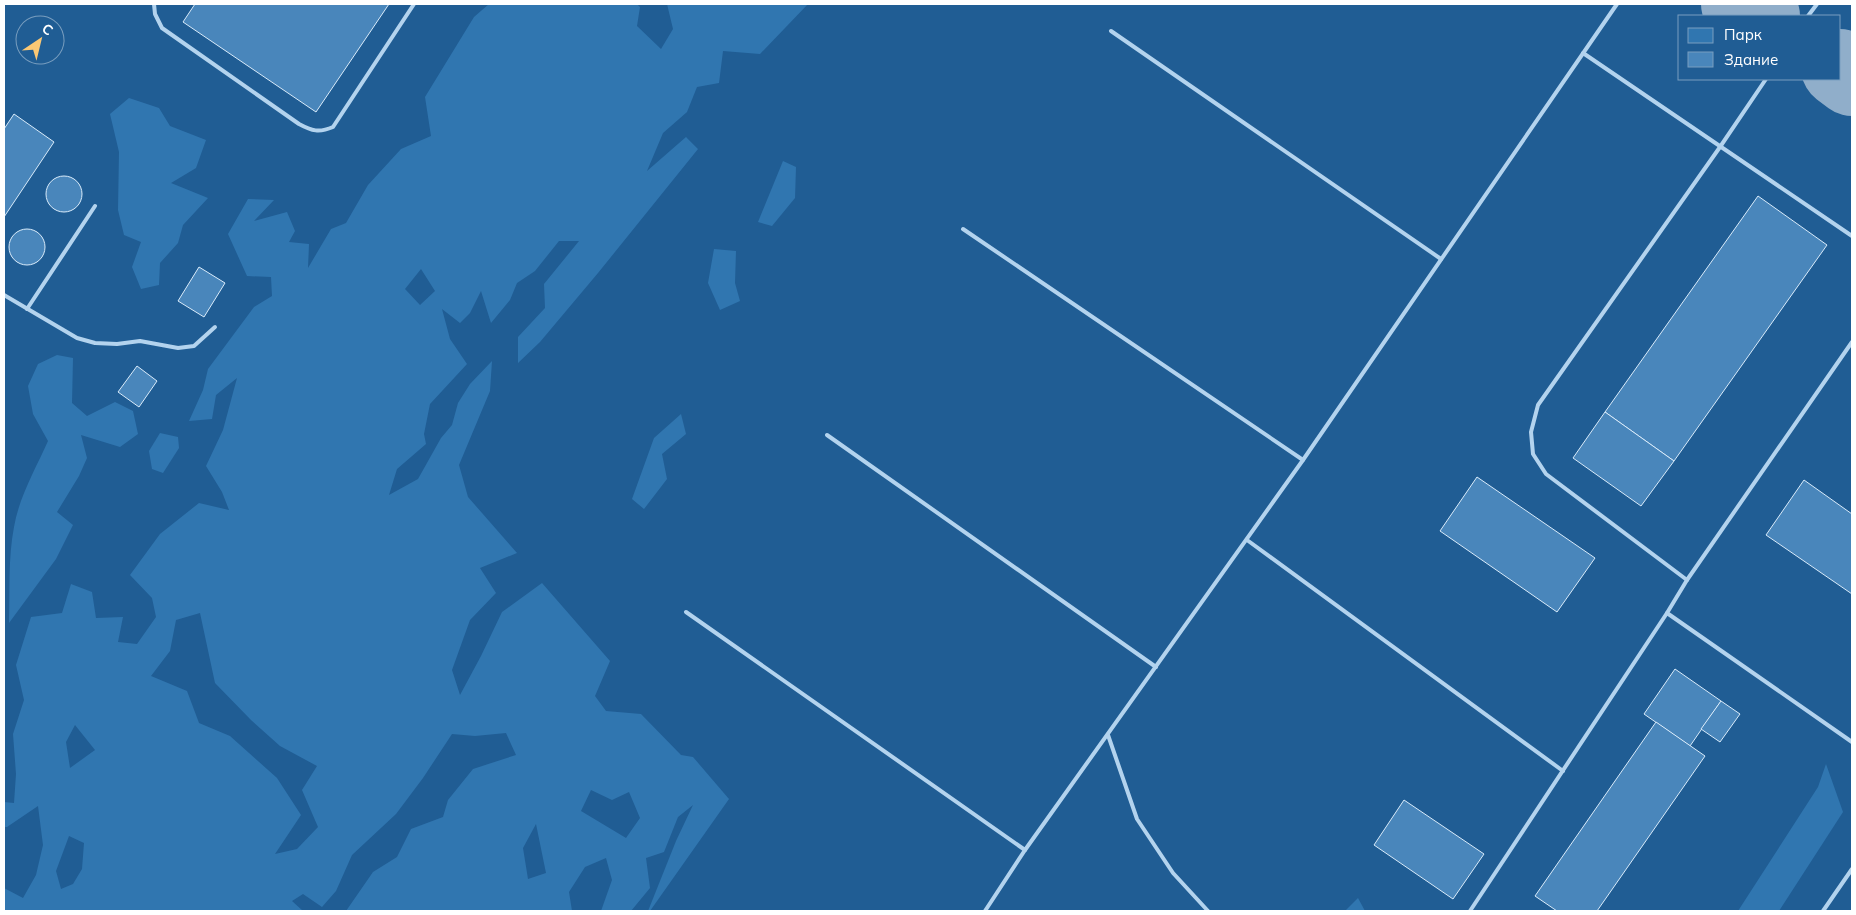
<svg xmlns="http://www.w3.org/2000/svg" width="1856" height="915" font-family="Mulish,sans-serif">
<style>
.green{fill:#3076b0;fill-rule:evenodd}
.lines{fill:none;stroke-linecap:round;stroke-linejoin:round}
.taxiway{stroke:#90aeca;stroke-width:78}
.building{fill:#4986bb;stroke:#d9ebfa}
.service{stroke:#b3d3ee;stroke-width:4}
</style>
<rect width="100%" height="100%" fill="#205d94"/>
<!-- green -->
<g class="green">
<path d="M489 4H637L640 7 637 26 661 49 673 29 667 4H808L760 54 723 51 719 83 697 87 687 112 663 133 647 171 686 137 698 149 598 273 540 342 518 363V337L545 308 544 284 579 241H559L535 271 517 283 510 300 491 323 481 291 470 313 460 323 442 309 450 339 467 364 430 404 424 434 426 444 397 469 389 495 418 479 441 438 452 425 458 403 470 384 492 361 490 391 459 465 468 497 517 553 480 568 496 593 470 620 452 670 460 695 481 656 502 612 542 583 610 661 595 696 606 711 641 714 681 755 693 757 729 799 650 911H648L676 841 693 805 678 817 664 852 646 858 650 888 631 911H601L612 880 606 858 585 867 569 892 572 911H346L373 872 397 857 411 829 443 817 448 800 473 769 516 755 506 733 475 736 452 734 423 778 396 814 352 855 336 891 322 907 303 894 292 901 303 911H4V888L23 898 36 875 43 845 38 806 7 827H4V802L14 803 16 774 13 734 24 700 16 665 31 617 62 613 71 584 92 592 96 618 123 617 118 642 137 644 156 617 152 598 130 575 160 534 199 503 229 510 222 492 206 466 223 430 237 378 216 395 212 419 189 421 203 390 208 369 254 307 272 296 271 277 247 276 228 234 248 199 274 200 254 221 287 212 295 231 289 242 309 244 308 268 331 229 346 223 368 185 401 149 431 136 425 97 474 17ZM421 269 435 291 420 305 405 289ZM200 613 215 683 251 720 280 746 317 766 302 790 318 827 297 849 275 854 301 815 277 778 230 736 199 723 187 691 151 676 170 651 176 620ZM75 725 95 750 70 768 66 742ZM591 790 612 800 629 792 640 818 626 838 581 811ZM536 824 546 873 528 879 523 848ZM69 836 84 843 82 869 73 884 61 889 56 871Z"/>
<path d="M129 98 159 108 170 126 206 140 196 168 171 183 208 198 183 225 178 243 160 263 159 285 141 289 132 267 141 242 124 235 118 210 119 152 110 114Z"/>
<path d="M783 161 796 167 795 198 772 226 758 222Z"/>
<path d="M714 249 736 251 735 283 740 301 720 310 708 283Z"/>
<path d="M57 355 73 358 72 403 87 416 115 402 133 411 138 434 120 447 81 435 87 458 79 476 57 512 73 525 56 559 9 623C10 591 8 558 14 527 19 497 36 468 48 441L33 414 28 386 38 364Z"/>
<path d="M681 414 686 434 662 454 667 479 644 509 632 499 654 438Z"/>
<path d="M160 433 178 437 179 448 163 473 152 469 149 451Z"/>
<path d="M1826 764 1843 812 1779 911H1738L1818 787Z"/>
<path d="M1358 898 1365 911H1345Z"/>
</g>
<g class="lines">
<!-- taxiway -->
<g class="taxiway">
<path d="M1740 4 1761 16"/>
<path d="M1840 68 1852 77"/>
</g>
</g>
<!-- building -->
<g class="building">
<path d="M195 4H389L316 112 183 22Z"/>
<path d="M14 114 54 142 4 217V129Z"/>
<circle cx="64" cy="194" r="18"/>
<path d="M1758 196 1827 245 1674 461 1605 412Z"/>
<circle cx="27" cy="247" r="18"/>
<path d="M199 267 225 283 204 317 178 301Z"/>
<path d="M137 366 157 381 139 407 118 392Z"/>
<path d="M1605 412 1674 461 1641 506 1573 458Z"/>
<path d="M1477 477 1595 558 1557 612 1440 531Z"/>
<path d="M1804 480 1852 514V594L1766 535Z"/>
<path d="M1675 669 1721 701 1690 746 1644 714Z"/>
<path d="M1721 701 1740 714 1720 742 1701 729Z"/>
<path d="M1656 722 1705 756 1597 911H1557L1535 896Z"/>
<path d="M1404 800 1484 854 1453 899 1374 845Z"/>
</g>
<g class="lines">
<!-- service -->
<g class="service">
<path d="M154 4 155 14 162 28 299 124C312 131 319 133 333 127L414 4"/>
<path d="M1808 16 1817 4"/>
<path d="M1111 31 1441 259"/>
<path d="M1583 53 1852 236"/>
<path d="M963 229 1303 460"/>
<path d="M4 295 77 338 95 343 117 344 140 341 178 348 194 346 215 327"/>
<path d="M27 309 95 206"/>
<path d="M1852 342 1687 580 1667 613 1852 742"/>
<path d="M827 435 1156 667"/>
<path d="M1247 540 1563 771"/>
<path d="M1687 580 1546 474 1533 454 1531 432 1538 405 1720 147 1766 79"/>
<path d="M686 612 1025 850"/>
<path d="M1108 735 1137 819 1173 873 1208 911"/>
<path d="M985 911 1025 850 1303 460 1617 4"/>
<path d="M1470 911 1667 613"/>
<path d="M1823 911 1852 869"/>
</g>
</g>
<!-- border -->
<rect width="1856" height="915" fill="none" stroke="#ffffff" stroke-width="10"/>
<!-- legend -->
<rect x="1678" y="15" width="162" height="65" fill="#205d94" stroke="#799ebf"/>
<rect x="1688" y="28" width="25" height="15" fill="#3076b0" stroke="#799ebf"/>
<text x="1724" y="40" font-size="15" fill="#ffffff">Парк</text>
<rect x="1688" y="52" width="25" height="15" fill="#4986bb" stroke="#799ebf"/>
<text x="1724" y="65" font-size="15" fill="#ffffff">Здание</text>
<!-- north arrow -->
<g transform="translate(40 40) rotate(35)"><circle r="24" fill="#205d94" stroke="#799ebf"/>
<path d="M0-4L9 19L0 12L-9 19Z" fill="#fbc874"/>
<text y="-8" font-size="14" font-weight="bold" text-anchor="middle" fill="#ffffff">С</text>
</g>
</svg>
